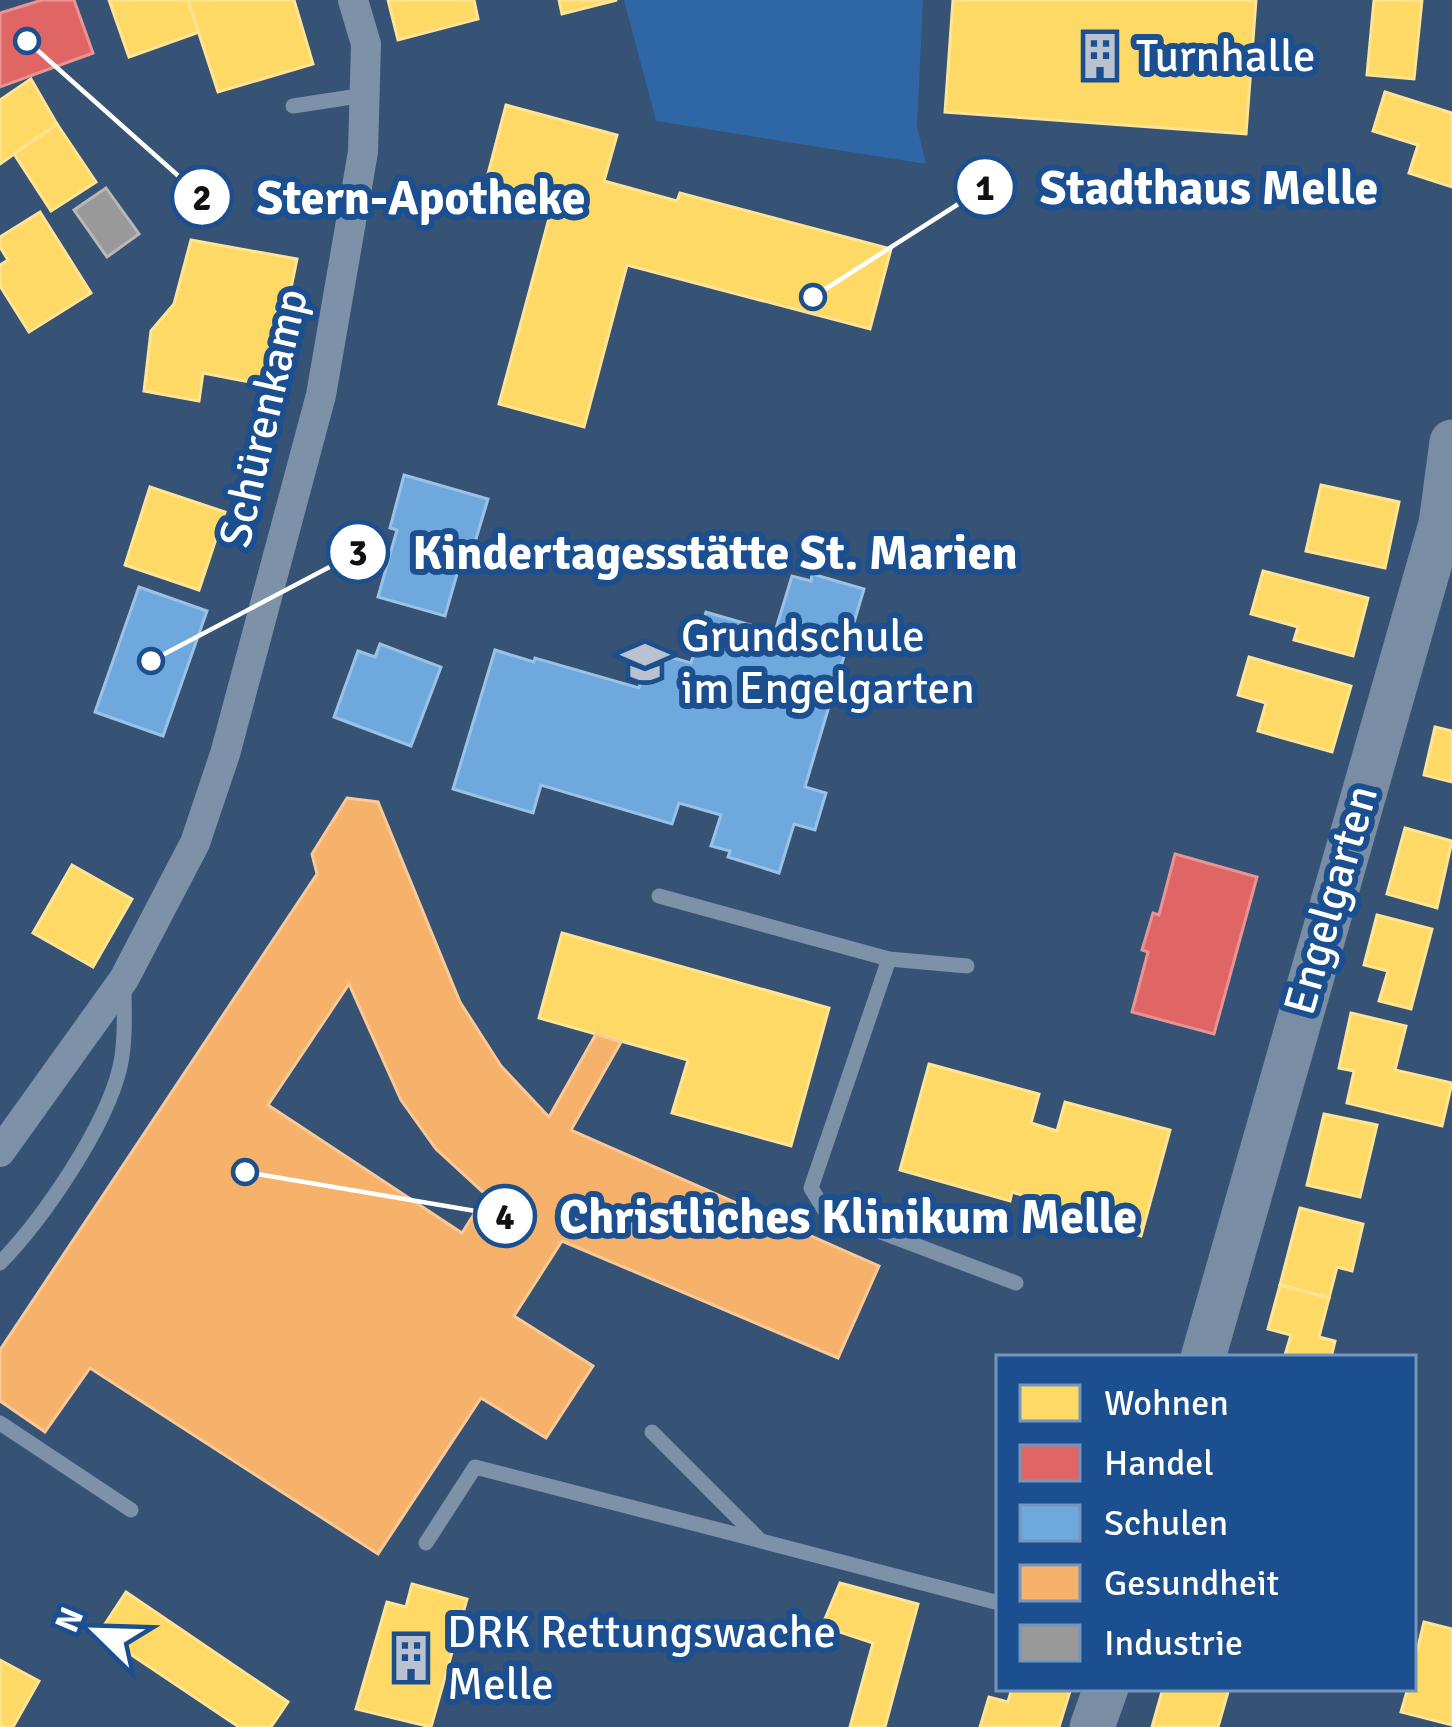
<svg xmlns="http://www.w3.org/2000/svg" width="1452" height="1727" font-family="Signika,sans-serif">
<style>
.green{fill:#2f66a5}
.homes{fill:#ffd966;stroke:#ffe494;stroke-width:3}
.shops{fill:#e06666;stroke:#e99494;stroke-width:3}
.schools{fill:#6fa8dc;stroke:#9ac2e6;stroke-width:3}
.health{fill:#f6b26b;stroke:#f9c997;stroke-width:3;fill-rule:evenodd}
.industry{fill:#999;stroke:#b8b8b8;stroke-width:3}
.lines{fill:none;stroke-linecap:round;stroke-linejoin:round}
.lane{stroke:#7d92a8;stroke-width:15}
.street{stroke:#7d92a8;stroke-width:30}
.secondary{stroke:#798da4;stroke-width:45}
.labels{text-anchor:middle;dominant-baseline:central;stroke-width:12;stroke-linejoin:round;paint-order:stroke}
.poi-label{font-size:45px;fill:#fff;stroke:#1b4f8f;text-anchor:start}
.street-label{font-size:45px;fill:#fff;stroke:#1b4f8f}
.leader{fill:none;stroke:#fff;stroke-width:4.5}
.callout-dot{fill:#fff;stroke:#1b4f8f;stroke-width:4.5}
.mark-label{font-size:36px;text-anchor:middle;font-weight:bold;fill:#111}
.callout-label{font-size:48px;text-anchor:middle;font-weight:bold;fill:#fff;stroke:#1b4f8f;stroke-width:12;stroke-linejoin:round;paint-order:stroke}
</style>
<rect width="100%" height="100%" fill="#365274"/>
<!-- green -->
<path class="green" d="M624 0H923L917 126 926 164 656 121Z"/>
<!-- homes -->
<g class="homes">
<path d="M109 0H188L199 32 129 57Z"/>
<path d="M188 0H294L313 64 218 92Z"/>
<path d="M388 0H474L478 19 398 40Z"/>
<path d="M559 0H617L562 14Z"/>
<path d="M953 0H1256L1246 134 945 112Z"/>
<path d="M1374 0H1422L1414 79 1367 75Z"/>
<path d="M31 79 57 124 0 164V100Z"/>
<path d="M1385 92 1452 113V187L1409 173 1418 145 1373 131Z"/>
<path d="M506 105 617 135 604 181 677 201 680 193 891 249 870 329 627 265 584 427 499 404 551 211 483 193Z"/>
<path d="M57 124 96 182 51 211 14 154Z"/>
<path d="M40 212 91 293 29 332 0 286V265L8 260 0 247V237Z"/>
<path d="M191 240 297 259 271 386 203 373 199 401 144 391 151 331 174 304Z"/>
<path d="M1321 485 1399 502 1385 568 1306 551Z"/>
<path d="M150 487 225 512 199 590 125 565Z"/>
<path d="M1263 571 1368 598 1353 656 1294 640 1298 627 1251 614Z"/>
<path d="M1249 657 1351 686 1332 752 1258 731 1266 703 1238 695Z"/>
<path d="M1435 727 1452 731V782L1424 775Z"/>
<path d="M1405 828 1452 841 1437 908 1387 894Z"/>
<path d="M72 865 132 899 93 967 33 933Z"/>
<path d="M1377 915 1432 929 1411 1009 1379 1001 1388 971 1364 965Z"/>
<path d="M562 933 829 1008 791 1146 672 1113 688 1060 539 1018Z"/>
<path d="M1351 1013 1406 1026 1395 1070 1452 1083 1442 1126 1347 1103 1354 1071 1339 1068Z"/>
<path d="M929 1064 1039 1094 1031 1123 1057 1131 1065 1102 1170 1130 1141 1236 1036 1208 1038 1200 1012 1192 1010 1201 900 1170Z"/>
<path d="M1324 1114 1377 1125 1360 1197 1307 1185Z"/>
<path d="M1300 1208 1363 1224 1352 1271 1337 1267 1329 1298 1280 1285Z"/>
<path d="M1280 1285 1329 1298 1319 1337 1335 1341 1331 1358 1285 1355 1291 1335 1268 1329Z"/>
<path d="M840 1583 918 1604 885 1727H850L873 1643 822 1626Z"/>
<path d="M412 1584 467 1599 431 1727 356 1709 387 1602 406 1607Z"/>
<path d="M126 1592 288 1702 271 1727H239L99 1633Z"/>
<path d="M1424 1622 1452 1629V1725L1401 1712 1408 1688H1413V1667Z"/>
<path d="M0 1660 39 1681 13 1727H0Z"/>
<path d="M1012 1688H1071L1059 1727H980L989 1697 1008 1702Z"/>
<path d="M1163 1688H1214L1228 1692 1218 1727H1152Z"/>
</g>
<!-- shops -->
<g class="shops">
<path d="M42 0H74L93 53 0 87V13Z"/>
<path d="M1175 854 1257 877 1214 1034 1132 1012 1148 952 1142 950 1153 913 1159 915Z"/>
</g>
<!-- schools -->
<g class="schools">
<path d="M404 475 488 499 473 549 479 550 473 571 459 567 445 616 378 597 397 530 390 528Z"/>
<path d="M812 574 864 589 805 787 826 793 815 830 794 824 779 873 728 857 730 851 711 846 721 815 679 803 672 824 541 785 533 813 453 789 495 650 534 662 535 658 639 688 649 651 691 663 706 612 775 632 792 576 811 581Z"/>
<path d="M139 587 207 611 163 736 95 712Z"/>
<path d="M380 644 441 667 411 746 334 717 358 651 375 657Z"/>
</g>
<!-- health -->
<path class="health" d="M347 798 378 802 460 1002 501 1066 549 1117 596 1034 621 1042 571 1130 879 1266 838 1358 562 1241 514 1316 593 1366 546 1438 481 1398 378 1554 90 1368 45 1432 0 1401V1350L317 874 312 854ZM349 984 401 1100 436 1149 486 1195 462 1233 268 1105Z"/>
<!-- industry -->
<path class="industry" d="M106 188 139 234 107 257 74 210Z"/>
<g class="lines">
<!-- lane -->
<g class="lane">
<path d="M293 106 365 95"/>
<path d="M659 896 889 959 967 966"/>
<path d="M889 959 811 1188 825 1211 1016 1283"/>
<path d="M0 1263C43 1219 106 1127 120 1067 126 1040 124 1011 124 984"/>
<path d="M0 1423 131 1510"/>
<path d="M652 1432 761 1541 999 1603"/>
<path d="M426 1543 475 1467 758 1540"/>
</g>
<!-- street -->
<path class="street" d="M0 1152 124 979 195 843 225 754 321 395 363 152 366 44 353 0"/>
<!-- secondary -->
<g class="secondary">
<path d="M1203 1358 1441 524 1452 442"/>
<path d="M1092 1727 1106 1688"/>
</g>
</g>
<!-- icons -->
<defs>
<symbol id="building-bare" viewBox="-9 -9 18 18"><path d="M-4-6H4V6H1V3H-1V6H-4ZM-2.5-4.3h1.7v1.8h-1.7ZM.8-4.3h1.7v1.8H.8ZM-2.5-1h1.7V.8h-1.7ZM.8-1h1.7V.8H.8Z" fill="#b9c2ce" stroke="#1b4f8f" stroke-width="2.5" paint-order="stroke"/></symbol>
<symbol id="school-bare" viewBox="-9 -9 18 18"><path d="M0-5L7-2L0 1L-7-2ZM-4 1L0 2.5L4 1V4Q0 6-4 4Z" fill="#b9c2ce" stroke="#1b4f8f" stroke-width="2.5" paint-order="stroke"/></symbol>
</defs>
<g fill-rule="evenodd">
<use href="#building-bare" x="1067" y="23" width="66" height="66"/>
<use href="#school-bare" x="612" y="629" width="66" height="66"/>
<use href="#building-bare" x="378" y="1625" width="66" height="66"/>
</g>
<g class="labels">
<!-- poi labels -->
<g class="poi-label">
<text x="1136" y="56">Turnhalle</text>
<text x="681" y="636">Grundschule<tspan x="681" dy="52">im Engelgarten</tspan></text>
<text x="447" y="1632">DRK Rettungswache<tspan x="447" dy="52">Melle</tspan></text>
</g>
<!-- street labels -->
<g class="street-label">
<text transform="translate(264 418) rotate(-77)">Schürenkamp</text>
<text transform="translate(1331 900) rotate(-74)">Engelgarten</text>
</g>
</g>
<!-- callouts -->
<path class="leader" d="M813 297L985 187M27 41L202 197M151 661L358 552M245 1172L505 1216"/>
<g class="callout-dot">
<circle cx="813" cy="297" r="12"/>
<circle cx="27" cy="41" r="12"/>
<circle cx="151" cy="661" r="12"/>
<circle cx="245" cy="1172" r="12"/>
<circle cx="985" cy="187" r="30"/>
<circle cx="202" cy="197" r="30"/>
<circle cx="358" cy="552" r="30"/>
<circle cx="505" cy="1216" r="30"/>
</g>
<g class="mark-label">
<text x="985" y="200">1</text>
<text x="202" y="210">2</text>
<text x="358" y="565">3</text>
<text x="505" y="1229">4</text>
</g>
<g class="callout-label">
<text x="1209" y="204">Stadthaus Melle</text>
<text x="421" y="214">Stern-Apotheke</text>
<text x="715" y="569">Kindertagesstätte St. Marien</text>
<text x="848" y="1233">Christliches Klinikum Melle</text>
</g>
<!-- legend -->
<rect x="996" y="1355" width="420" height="336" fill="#1b4f8f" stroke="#7695bc" stroke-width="3"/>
<rect x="1020" y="1385" width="60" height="36" fill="#ffd966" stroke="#7695bc" stroke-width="3"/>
<text x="1104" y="1415" font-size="36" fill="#ffffff">Wohnen</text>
<rect x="1020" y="1445" width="60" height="36" fill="#e06666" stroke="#7695bc" stroke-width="3"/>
<text x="1104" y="1475" font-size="36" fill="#ffffff">Handel</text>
<rect x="1020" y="1505" width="60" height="36" fill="#6fa8dc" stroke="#7695bc" stroke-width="3"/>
<text x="1104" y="1535" font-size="36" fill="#ffffff">Schulen</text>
<rect x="1020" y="1565" width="60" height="36" fill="#f6b26b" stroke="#7695bc" stroke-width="3"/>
<text x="1104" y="1595" font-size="36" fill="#ffffff">Gesundheit</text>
<rect x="1020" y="1625" width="60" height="36" fill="#999999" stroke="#7695bc" stroke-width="3"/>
<text x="1104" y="1655" font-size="36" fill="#ffffff">Industrie</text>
<!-- north arrow -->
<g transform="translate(96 1631) rotate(293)" stroke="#1b4f8f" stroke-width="9" paint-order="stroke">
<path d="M0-9L21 45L0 30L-21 45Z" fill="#ffffff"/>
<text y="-18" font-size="33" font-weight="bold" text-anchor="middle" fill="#ffffff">N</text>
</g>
</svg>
